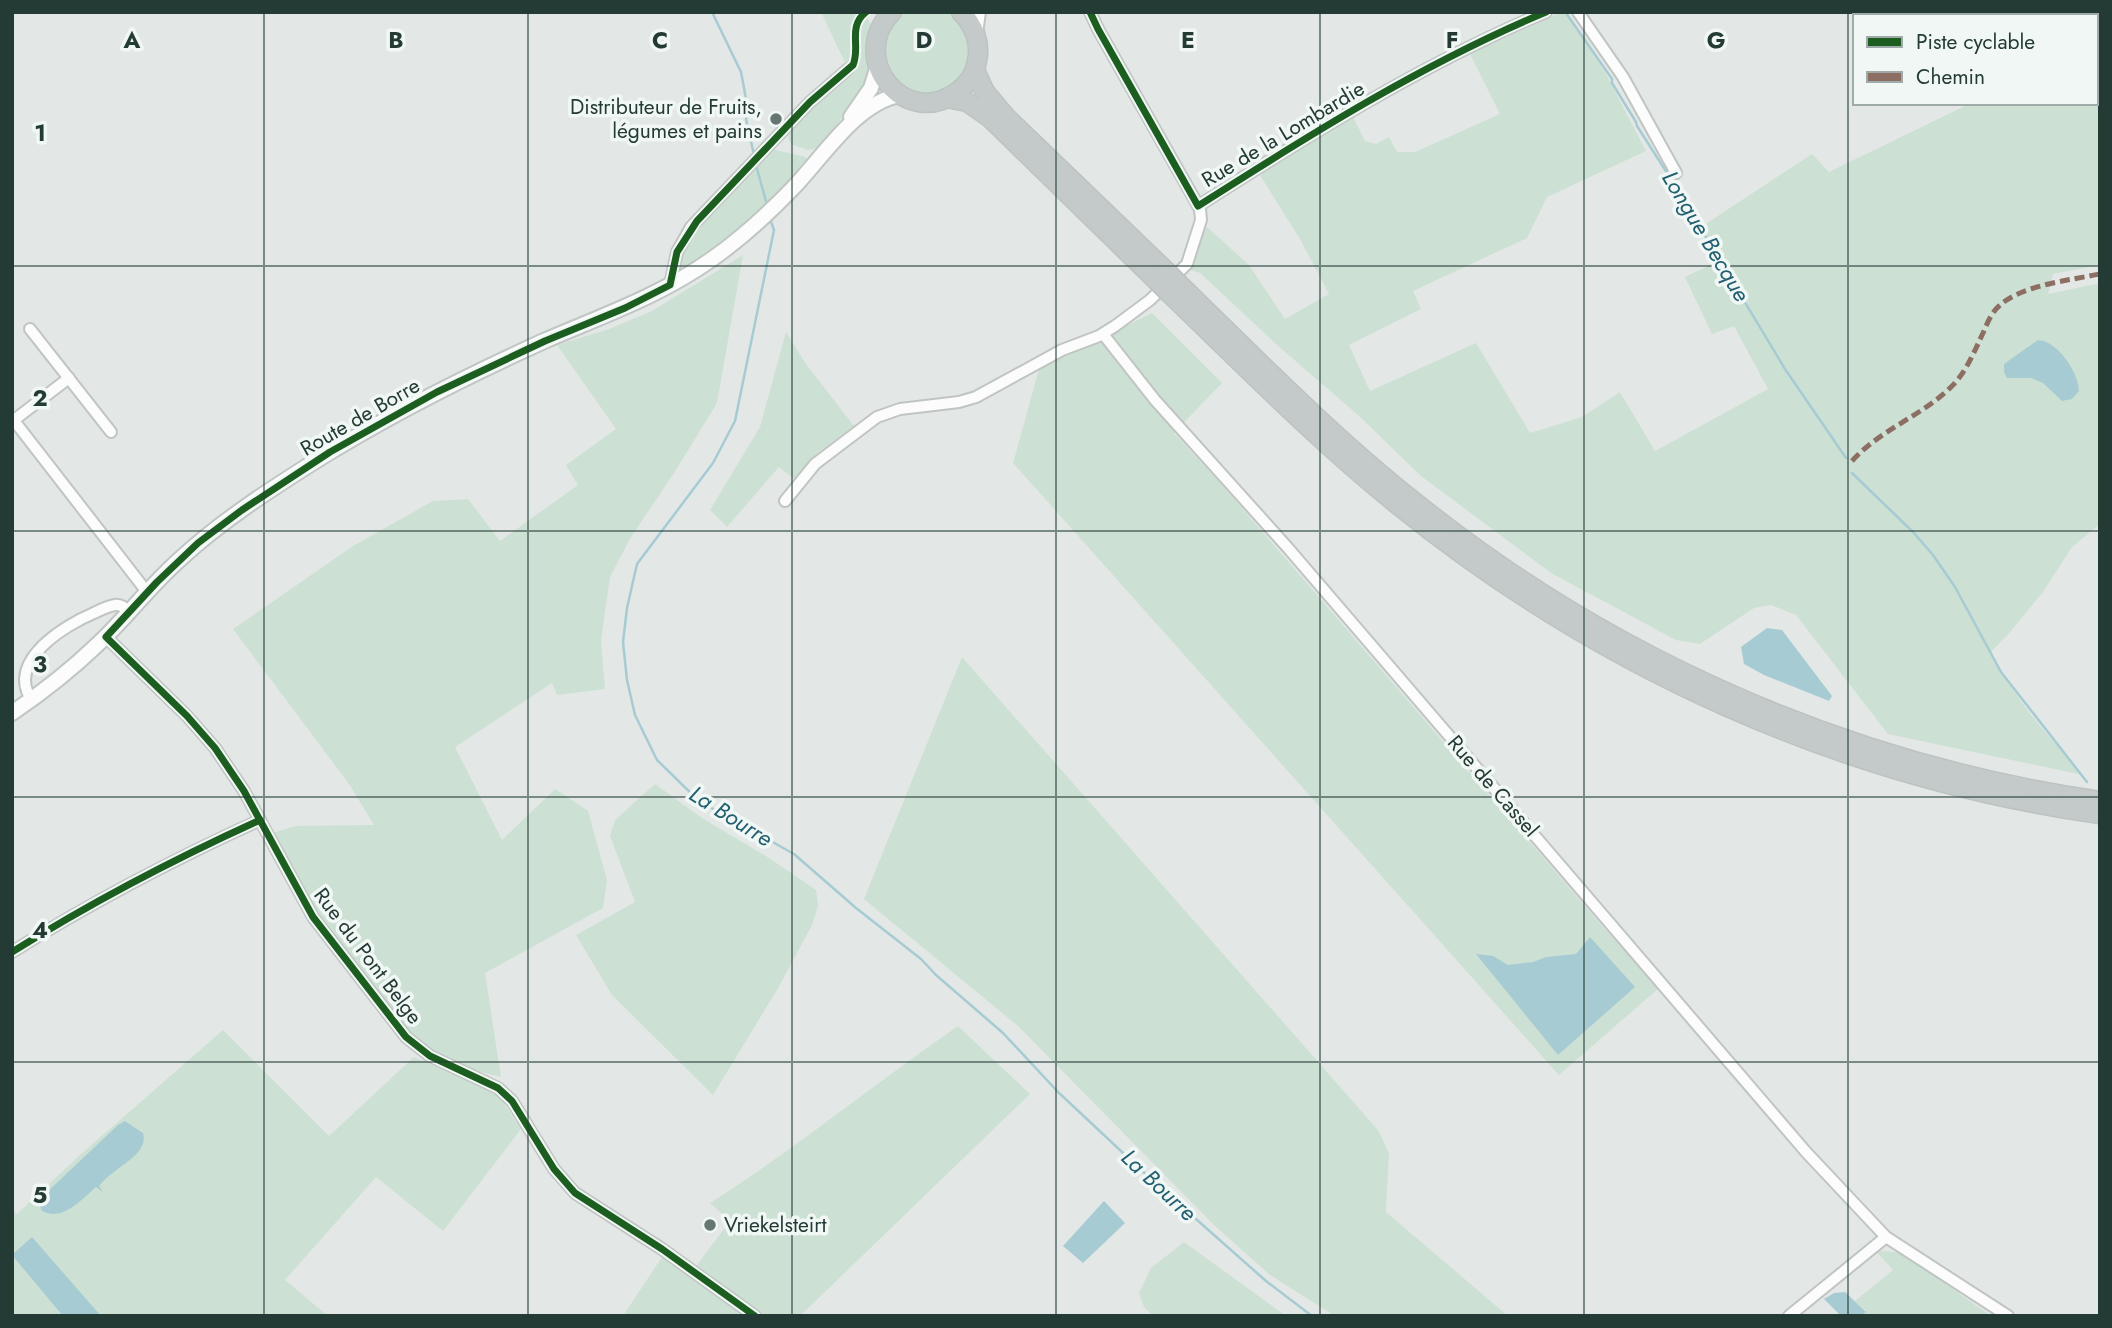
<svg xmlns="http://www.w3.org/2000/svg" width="2112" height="1328" font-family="Jost,sans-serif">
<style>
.green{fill:#cde0d4}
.water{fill:#a7cbd3}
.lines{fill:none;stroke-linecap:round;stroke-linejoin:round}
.stream{stroke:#a7cbd3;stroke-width:2.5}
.minor-casing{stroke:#c0c5c3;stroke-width:14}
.tertiary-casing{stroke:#c0c5c3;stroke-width:16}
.secondary-casing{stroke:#c0c6c3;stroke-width:18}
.trunk-casing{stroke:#bcc4c2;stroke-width:21}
.minor{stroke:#fbfcfb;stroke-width:10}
.tertiary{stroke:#fbfcfb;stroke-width:12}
.secondary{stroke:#fbfcfb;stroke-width:14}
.trunk{stroke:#c4cac9;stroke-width:18}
.trunk-bridge-casing{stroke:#bcc4c2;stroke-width:21;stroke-linecap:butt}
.trunk-bridge{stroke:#c4cac9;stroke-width:18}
.quiet{stroke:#8d6e63;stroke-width:5;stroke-dasharray:10 5;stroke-linecap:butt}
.cycleway-casing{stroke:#f1f7f4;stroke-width:11}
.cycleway{stroke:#1b5e20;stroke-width:7}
.grid{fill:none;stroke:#233a35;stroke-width:2;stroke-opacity:0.55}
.poi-dot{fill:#667773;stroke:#f1f7f4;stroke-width:2.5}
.labels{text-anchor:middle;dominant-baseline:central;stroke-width:7;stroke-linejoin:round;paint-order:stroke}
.poi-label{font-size:21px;fill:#233a35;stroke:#f1f7f4;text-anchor:end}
.street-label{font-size:21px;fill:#233a35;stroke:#f1f7f4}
.water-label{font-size:23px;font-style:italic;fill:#226071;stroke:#f1f7f4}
.grid-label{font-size:23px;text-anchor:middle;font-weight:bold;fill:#233a35;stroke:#f1f7f4;stroke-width:7;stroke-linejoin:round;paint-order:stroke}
</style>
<rect width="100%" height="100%" fill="#e3e8e6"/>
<!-- green -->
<g class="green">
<path d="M821 12H863L872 26 871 56 873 74 821 147 808 150 791 144 788 137 789 131 850 73Z"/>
<path d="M904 12H949C998 47 951 118 901 85 890 77 885 67 884 54 883 37 890 22 904 12Z"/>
<path d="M1557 14H1564L1570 17 1606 74 1646 151 1547 197 1527 238 1413 291 1421 309 1349 345 1370 391 1476 343 1530 433 1582 417 1620 392 1655 451 1768 389 1734 326 1712 334 1685 277 1718 261 1701 227 1812 154 1829 172 1971 103H2096V46L2100 44V265L2053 274 2048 294 2100 283V524L2072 547 2043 592 2010 632 1991 652C2013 697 2049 738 2083 775L1888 734 1796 615 1771 605 1754 608 1700 644 1676 640 1551 573 1421 476 1358 415 1277 345 1200 273 1190 270C1197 257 1199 237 1207 227L1249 265 1285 319 1329 294 1300 239 1258 172 1352 115 1365 141 1376 144 1389 137 1397 152H1415L1500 114 1470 54Z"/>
<path d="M772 149 805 157 809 160 756 219 691 264 679 268 687 240 693 231Z"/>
<path d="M743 255 717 403 674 473 631 537 610 577 601 641 605 689 557 695 552 683 455 747 502 840 555 789 588 811 607 880 603 908 485 973 501 1077C461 1068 442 1060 410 1033L311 902 272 833 296 826 374 825 349 784 233 629 353 546 433 501 468 499 500 541 578 485 566 465 616 429 557 345 609 329 652 311Z"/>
<path d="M1152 313 1222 383 1174 433 1223 486 1602 926 1659 988 1559 1075 1013 463 1039 369Z"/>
<path d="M786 332 806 364 854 426 816 454 794 479 779 467 727 527 710 510 760 427Z"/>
<path d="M962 657 1378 1130 1389 1153 1386 1212 1508 1316H1335L1270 1275 1214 1225 1018 1026 864 899Z"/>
<path d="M655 784 702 818 769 858 816 890 818 906 812 925 777 990 713 1095 612 995 576 935 635 902 610 836 615 820Z"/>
<path d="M958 1026 1030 1094 800 1316H765L697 1265 730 1221 710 1203C795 1149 874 1084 958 1026Z"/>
<path d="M223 1030 329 1136 414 1057 487 1089 501 1099 521 1129 443 1231 376 1177 285 1280 328 1316H12V1210L17 1214 80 1155Z"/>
<path d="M1184 1242 1286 1316H1153L1144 1307 1139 1293 1151 1268Z"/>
<path d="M1875 1250 1902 1253 1927 1268 1947 1285 1991 1316H1860L1866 1311 1855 1301 1893 1270Z"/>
<path d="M664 1254 746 1316H623Z"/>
</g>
<!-- water -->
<g class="water">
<path d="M2038 340C2057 340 2079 373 2079 391L2072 399 2062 401 2043 383 2031 378H2007L2004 372V364Z"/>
<path d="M1767 628 1782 630 1832 696 1829 701 1764 675 1744 664 1741 647Z"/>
<path d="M1590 937 1635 987 1558 1055 1476 954 1493 956 1508 965 1533 962 1546 957 1576 954Z"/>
<path d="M125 1121 143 1133C150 1155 112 1168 99 1186L103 1192 96 1187C81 1200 62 1222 42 1211L38 1202 45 1194 118 1125Z"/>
<path d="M1104 1201 1125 1223 1083 1263 1063 1246Z"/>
<path d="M32 1237 101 1316H102H63L12 1255Z"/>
<path d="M1845 1292 1866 1312 1860 1316H1841L1824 1299 1834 1293Z"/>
</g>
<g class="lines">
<!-- stream -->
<g class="stream">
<path d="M712 12 741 72 747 104 746 119 754 155"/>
<path d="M1566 13 1612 79V83L1636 122 1637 126 1669 176 1785 369 1846 458"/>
<path d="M756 165 767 205"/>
<path d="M770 219 774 230 735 421 713 463 637 564 627 608 623 642 627 680 635 715 657 760 699 801 794 854 856 908 921 959 936 975 1003 1033 1058 1092 1153 1181 1266 1281 1312 1316"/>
<path d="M1852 473 1913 532 1933 555 1955 587 2001 672 2087 782"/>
</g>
<defs>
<g id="minor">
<path d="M1578 12 1623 77 1676 173"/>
<path d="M1198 206C1309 135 1424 63 1546 12"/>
<path d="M670 285 677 252 691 227 810 102 848 69"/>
<path d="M30 329 111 432"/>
<path d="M1103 334 1155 400 1288 548 1806 1152 1886 1237 2008 1316"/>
<path d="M12 418 147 592"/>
<path d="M14 420 69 378"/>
<path d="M785 501 815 464 877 417 900 409 959 402 976 397 1062 350 1099 336 1115 326 1150 300 1187 264 1201 220 1200 209 1098 29 1090 12"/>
<path d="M106 637 187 716 215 748 244 791 313 917 406 1037 430 1056 498 1088 512 1101 554 1169 575 1193 662 1249 755 1316"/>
<path d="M31 699C6 661 65 625 94 613 100 610 108 606 115 605 121 604 125 608 129 611"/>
<path d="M12 952C92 902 174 859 260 820"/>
<path d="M1789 1316 1886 1237"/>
</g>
<path id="tertiary" d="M976 33 979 12"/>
<g id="secondary">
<path d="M851 117 871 88 878 66"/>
<path d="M12 713C43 692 71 670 98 644 126 618 149 587 178 561 222 520 274 487 325 455 395 412 469 375 544 341 602 316 660 296 712 259 742 238 769 213 794 187 823 157 857 102 900 95"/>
</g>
<g id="trunk">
<path d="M892 12C846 59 906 130 957 92 967 85 975 74 977 61 981 43 974 25 961 12"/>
<path d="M975 70 985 92 1006 117 1166 271"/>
<path d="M947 98 967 102 990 118 1157 281"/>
<path d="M1179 284C1256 359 1332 437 1417 504 1613 661 1851 765 2100 801"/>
<path d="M1169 293C1244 365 1317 440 1398 505 1600 668 1842 778 2100 814"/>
</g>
</defs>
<!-- minor casing -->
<use href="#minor" class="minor-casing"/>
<!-- tertiary casing -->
<use href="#tertiary" class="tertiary-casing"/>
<!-- secondary casing -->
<use href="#secondary" class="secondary-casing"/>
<!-- trunk casing -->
<use href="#trunk" class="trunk-casing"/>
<!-- minor -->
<use href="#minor" class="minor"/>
<!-- tertiary -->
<use href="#tertiary" class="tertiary"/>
<!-- secondary -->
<use href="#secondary" class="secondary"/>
<!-- trunk -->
<use href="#trunk" class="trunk"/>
<defs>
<g id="trunk-bridge">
<path d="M1166 271 1179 284"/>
<path d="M1157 281 1169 293"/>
</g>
</defs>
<!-- trunk-bridge casing -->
<use href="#trunk-bridge" class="trunk-bridge-casing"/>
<!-- trunk-bridge -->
<use href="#trunk-bridge" class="trunk-bridge"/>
<!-- quiet -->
<path class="quiet" d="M1852 461C1881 429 1920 417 1950 388 1966 373 1974 352 1983 333 1987 324 1991 313 1999 306 2021 285 2071 280 2100 274"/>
<defs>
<g id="cycleway">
<path d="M1090 12 1098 29 1198 206C1309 135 1424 63 1546 12"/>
<path d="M12 952C92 902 174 859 260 820"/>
<path d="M755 1316 662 1249 575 1193 554 1169 512 1101 498 1088 430 1056 406 1037 313 917 244 791 215 748 187 716 106 637 157 582 198 543 242 510 330 452 437 392 545 341 625 308 670 285 677 252 697 221 810 102 853 65C861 47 847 27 866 12"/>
</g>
</defs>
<!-- cycleway casing -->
<use href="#cycleway" class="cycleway-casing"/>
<!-- cycleway -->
<use href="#cycleway" class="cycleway"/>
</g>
<!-- grid -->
<path class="grid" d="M264 12V1316M528 12V1316M792 12V1316M1056 12V1316M1320 12V1316M1584 12V1316M1848 12V1316M12 266H2100M12 531H2100M12 797H2100M12 1062H2100"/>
<!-- markers -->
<g class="poi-dot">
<circle cx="776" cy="119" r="7"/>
<circle cx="710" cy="1225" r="7"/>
</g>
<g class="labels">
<!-- poi labels -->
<g class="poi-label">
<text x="762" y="107">Distributeur de Fruits,<tspan x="762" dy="24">légumes et pains</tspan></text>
<text x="724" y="1225" text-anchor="start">Vriekelsteirt</text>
</g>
<!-- street labels -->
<g class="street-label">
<text transform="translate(1283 134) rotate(-31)">Rue de la Lombardie</text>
<text transform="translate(360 417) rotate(-30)">Route de Borre</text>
<text transform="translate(1493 786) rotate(49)">Rue de Cassel</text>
<text transform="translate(368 956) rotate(53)">Rue du Pont Belge</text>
</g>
<!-- water labels -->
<g class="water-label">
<text transform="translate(1706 236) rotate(59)">Longue Becque</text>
<text transform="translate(731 816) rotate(32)">La Bourre</text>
<text transform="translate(1159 1185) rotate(43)">La Bourre</text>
</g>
</g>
<g class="grid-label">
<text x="132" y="48">A</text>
<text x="396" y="48">B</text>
<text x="660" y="48">C</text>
<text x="924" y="48">D</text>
<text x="1188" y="48">E</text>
<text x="1452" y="48">F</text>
<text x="1716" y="48">G</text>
<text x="40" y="141">1</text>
<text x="40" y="406">2</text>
<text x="40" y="672">3</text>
<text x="40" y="938">4</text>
<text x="40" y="1203">5</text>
</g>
<!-- border -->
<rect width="2112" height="1328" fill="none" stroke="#233a35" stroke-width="28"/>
<!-- legend -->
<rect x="1853" y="14" width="245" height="91" fill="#f1f7f4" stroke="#9faba8" stroke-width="2"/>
<rect x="1867" y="37" width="35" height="10" fill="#1b5e20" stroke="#9faba8" stroke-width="2"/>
<text x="1916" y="49" font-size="21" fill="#233a35">Piste cyclable</text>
<rect x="1867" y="72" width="35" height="10" fill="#8d6e63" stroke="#9faba8" stroke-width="2"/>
<text x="1916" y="84" font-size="21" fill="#233a35">Chemin</text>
</svg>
